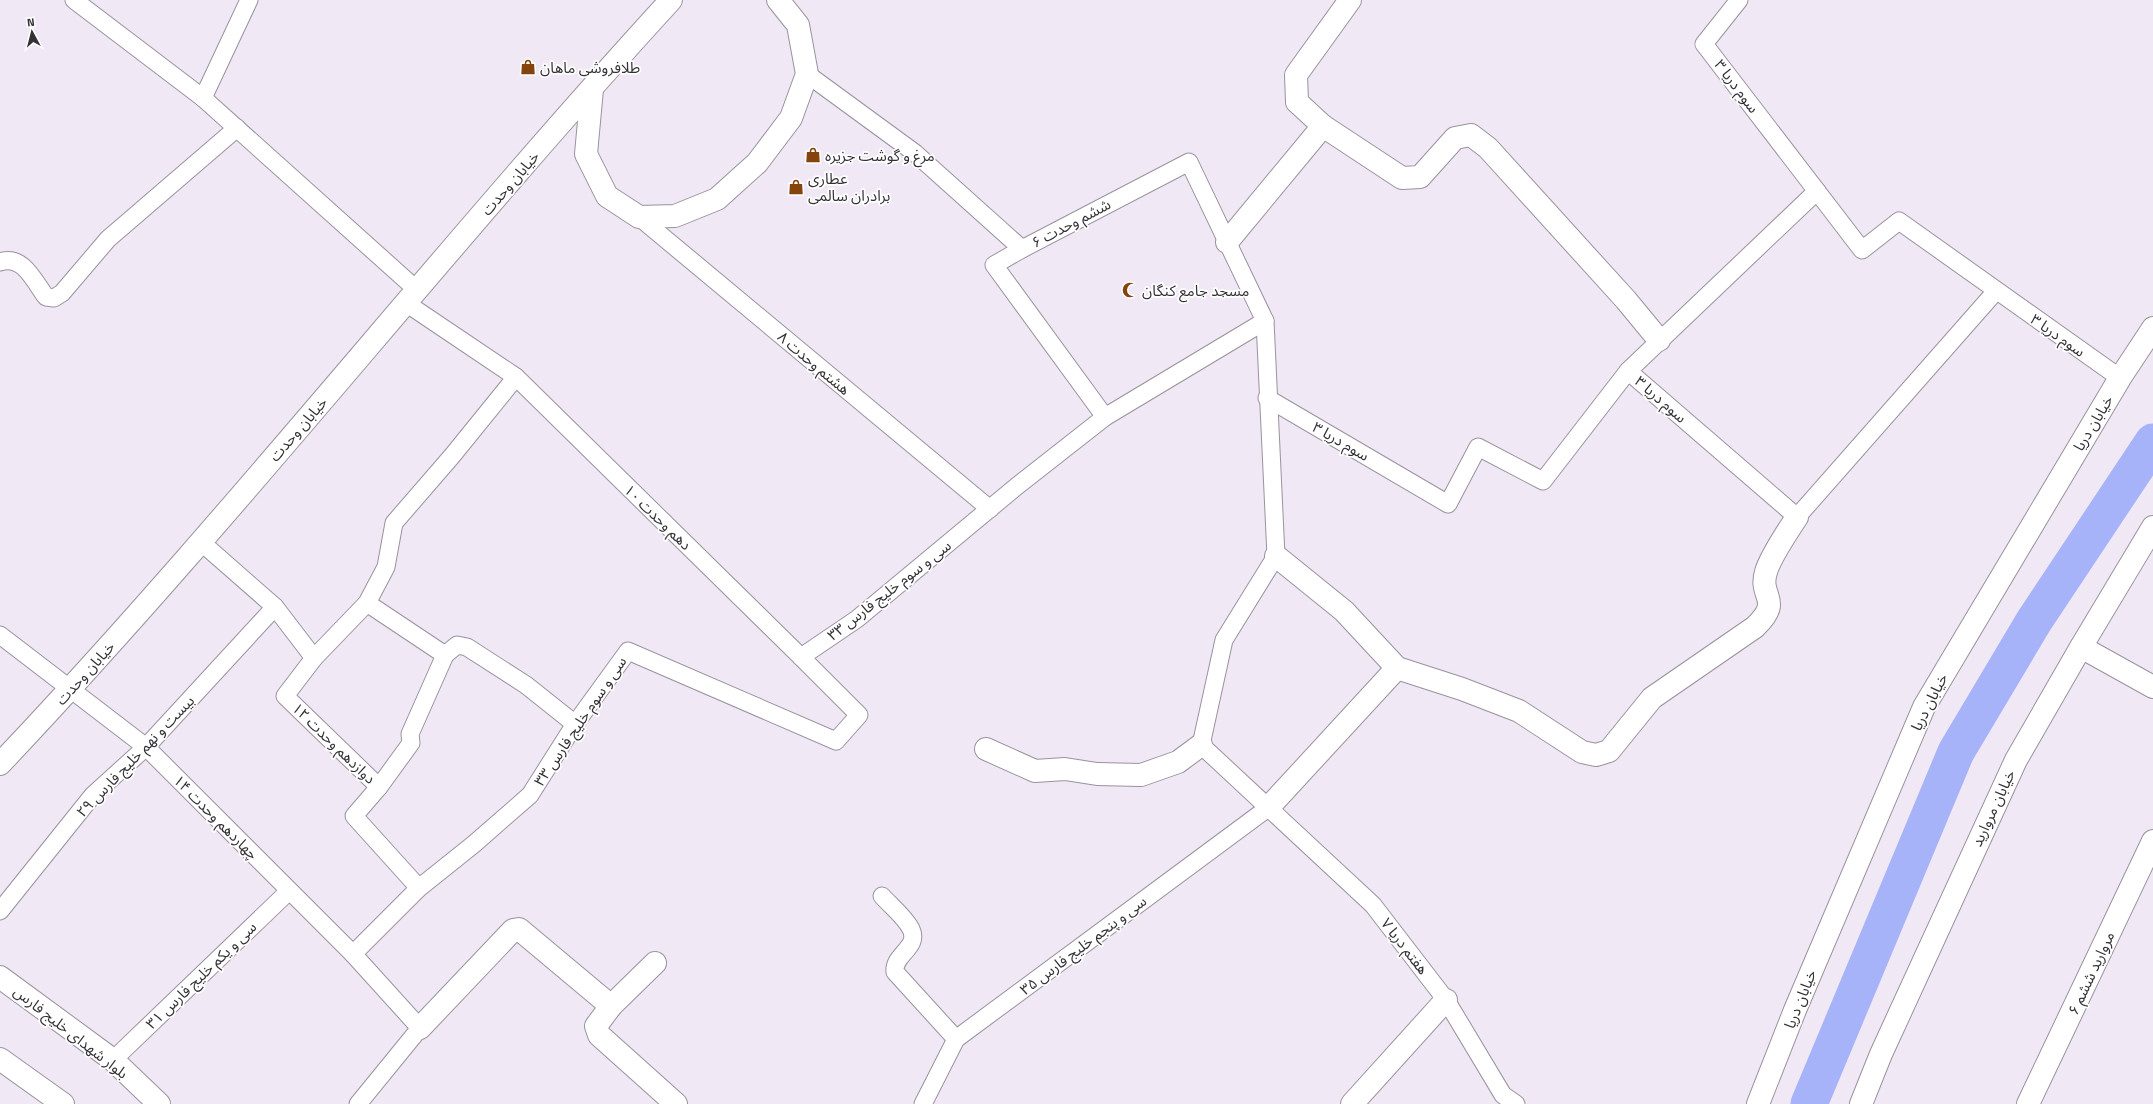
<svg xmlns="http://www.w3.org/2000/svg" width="2153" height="1104" font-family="'Titillium Web','Noto Sans Arabic',sans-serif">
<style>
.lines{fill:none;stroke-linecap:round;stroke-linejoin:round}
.canal{stroke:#a7b3f9;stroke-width:37}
.lane-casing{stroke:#9a929e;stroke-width:19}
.street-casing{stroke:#9a929e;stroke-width:24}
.secondary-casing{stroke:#9a929e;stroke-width:24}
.lane{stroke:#fff;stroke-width:17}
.street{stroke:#fff;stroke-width:22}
.secondary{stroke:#fff;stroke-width:22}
.labels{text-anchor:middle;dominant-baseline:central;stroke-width:3.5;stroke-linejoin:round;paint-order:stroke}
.poi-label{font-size:15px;fill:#343136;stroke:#fff;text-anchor:start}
.street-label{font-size:15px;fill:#343136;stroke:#fff}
</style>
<rect width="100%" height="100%" fill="#f1e8f5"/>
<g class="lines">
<!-- canal -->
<path class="canal" d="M1809 1104 1956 752 2034 621 2153 442"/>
<defs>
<g id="lane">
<path d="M74 0 203 98 417 290"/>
<path d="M1739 0 1704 44 1862 250 1899 221 2120 378"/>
<path d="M807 74 915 153 1022 249 1189 162 1265 321 1276 556 1224 640 1201 745 1373 905 1446 1000 1503 1095 1516 1104"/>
<path d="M203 98 249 0"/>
<path d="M639 217 990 509"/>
<path d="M1022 249 994 265 1105 417"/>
<path d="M0 262C23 254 34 281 46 297L54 298 62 293 108 239 237 128"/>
<path d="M1628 371 1817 191"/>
<path d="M516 377 801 657"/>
<path d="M1267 398 1448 504 1478 447 1543 481 1628 371 1797 517 1996 291"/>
<path d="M201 542 275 607 314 658 367 603 386 567 394 523 452 456 516 377 406 303"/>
<path d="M0 635 146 747 353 954"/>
<path d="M445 655 457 645 467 647 526 685 575 724"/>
<path d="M314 658 285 696 379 787 411 743 410 734 445 655 367 603"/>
<path d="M379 787 354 816 419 888"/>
<path d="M882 896C891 906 905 917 911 929 920 948 893 954 895 972L956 1039"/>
<path d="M0 911 93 795 146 747 275 607"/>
<path d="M113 1060 289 891"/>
<path d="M358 1104 420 1028 353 954 419 888 474 844 530 795 575 724 628 651 836 741 859 715 801 657 857 619 1017 486 1105 417 1265 321"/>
<path d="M923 1104 956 1039 1268 808"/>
</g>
<g id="street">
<path d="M1323 126 1402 178 1420 177 1455 138 1471 135 1488 148 1626 300 1659 340"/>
<path d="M1227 242 1323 126 1297 102 1296 75 1350 0"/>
<path d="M1276 556 1344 611 1397 668 1462 689 1519 711 1582 752 1596 755 1609 751 1652 698 1755 627C1784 599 1758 598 1766 572 1770 557 1788 531 1797 517"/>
<path d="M2081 647 2153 687"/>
<path d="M986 749 1035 771 1065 769 1097 774 1141 775 1178 762 1201 745"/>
<path d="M1268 808 1397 668"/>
<path d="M655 963 611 1006 596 1026 599 1035 676 1104"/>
<path d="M420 1028 513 930 519 929 611 1006"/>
<path d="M1352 1104 1446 1000"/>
<path d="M2028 1104 2153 841"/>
</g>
<g id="secondary">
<path d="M592 89 586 154 607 196 639 217 675 216 717 199 757 163 791 118 807 74 798 25 778 0"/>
<path d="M0 764C233 518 442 250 671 0"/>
<path d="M0 977 113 1060 159 1104"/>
<path d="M0 1059 63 1104"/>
<path d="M1758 1104 1795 1010 1924 707 2120 378 2153 328"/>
<path d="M1861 1104 1881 1054 2016 760 2081 647 2153 527"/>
</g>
</defs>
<!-- lane casing -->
<use href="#lane" class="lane-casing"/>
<!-- street casing -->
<use href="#street" class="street-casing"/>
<!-- secondary casing -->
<use href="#secondary" class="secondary-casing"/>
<!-- lane -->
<use href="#lane" class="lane"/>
<!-- street -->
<use href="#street" class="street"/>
<!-- secondary -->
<use href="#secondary" class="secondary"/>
</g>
<!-- icons -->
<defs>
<symbol id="shop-bare" viewBox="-9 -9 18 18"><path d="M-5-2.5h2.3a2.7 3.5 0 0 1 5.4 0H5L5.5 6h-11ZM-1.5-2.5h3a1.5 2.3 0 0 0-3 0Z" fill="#85440d" stroke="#fff" stroke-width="2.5" paint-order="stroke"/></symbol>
<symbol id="mosque-bare" viewBox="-9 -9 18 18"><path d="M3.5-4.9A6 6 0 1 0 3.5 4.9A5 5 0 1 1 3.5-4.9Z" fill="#85440d" stroke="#fff" stroke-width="2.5" paint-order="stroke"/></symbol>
</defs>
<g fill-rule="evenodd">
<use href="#shop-bare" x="517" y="56" width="22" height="22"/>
<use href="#shop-bare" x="802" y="144" width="22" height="22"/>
<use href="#shop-bare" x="785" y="176" width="22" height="22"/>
<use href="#mosque-bare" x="1119" y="279" width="22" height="22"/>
</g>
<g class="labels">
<!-- poi labels -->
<g class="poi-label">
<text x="540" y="67">طلافروشی ماهان</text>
<text x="825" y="155">مرغ و گوشت جزیره</text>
<text x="808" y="178">عطاری<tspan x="808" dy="17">برادران سالمی</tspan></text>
<text x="1142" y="290">مسجد جامع کنگان</text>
</g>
<!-- street labels -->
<g class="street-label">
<text transform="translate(1737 86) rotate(53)">سوم دریا ۳</text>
<text transform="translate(510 183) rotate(-49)">خیابان وحدت</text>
<text transform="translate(1071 223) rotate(-28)">ششم وحدت ۶</text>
<text transform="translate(2058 335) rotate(35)">سوم دریا ۳</text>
<text transform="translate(814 363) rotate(40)">هشتم وحدت ۸</text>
<text transform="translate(1661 399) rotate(41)">سوم دریا ۳</text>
<text transform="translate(2093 423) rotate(-59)">خیابان دریا</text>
<text transform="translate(298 429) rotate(-49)">خیابان وحدت</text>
<text transform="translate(1341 441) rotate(30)">سوم دریا ۳</text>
<text transform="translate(658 517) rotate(44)">دهم وحدت ۱۰</text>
<text transform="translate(889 590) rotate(-38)">سی و سوم خلیج فارس ۳۳</text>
<text transform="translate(85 673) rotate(-48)">خیابان وحدت</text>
<text transform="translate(1929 702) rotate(-63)">خیابان دریا</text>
<text transform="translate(580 721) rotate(-56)">سی و سوم خلیج فارس ۳۳</text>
<text transform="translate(334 743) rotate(44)">دوازدهم وحدت ۱۲</text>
<text transform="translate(135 756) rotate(-46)">بیست و نهم خلیج فارس ۲۹</text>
<text transform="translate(1993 808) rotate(-65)">خیابان مروارید</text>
<text transform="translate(216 817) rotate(45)">چهاردهم وحدت ۱۴</text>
<text transform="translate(1083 945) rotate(-37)">سی و پنجم خلیج فارس ۳۵</text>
<text transform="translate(1405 946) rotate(52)">هفتم دریا ۷</text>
<text transform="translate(2091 973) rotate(-65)">مروارید ششم ۶</text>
<text transform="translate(201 975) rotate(-44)">سی و یکم خلیج فارس ۳۱</text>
<text transform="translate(1800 999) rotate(-68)">خیابان دریا</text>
<text transform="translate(71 1032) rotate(38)">بلوار شهدای خلیج فارس</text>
</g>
</g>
<!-- north arrow -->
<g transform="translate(32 32) rotate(353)" stroke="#ffffff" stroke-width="3" paint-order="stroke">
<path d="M0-3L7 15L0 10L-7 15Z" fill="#343136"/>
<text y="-6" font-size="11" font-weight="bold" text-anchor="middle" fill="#343136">N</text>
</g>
</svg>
